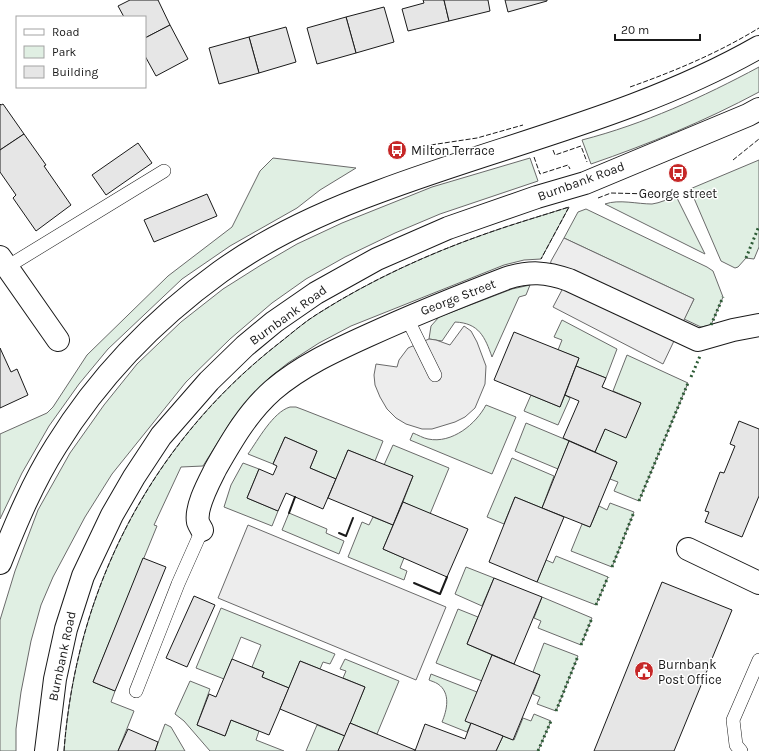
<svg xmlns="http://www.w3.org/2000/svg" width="759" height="751" font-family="Karla,sans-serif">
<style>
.green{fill:#e0efe3;stroke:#6a6a6a}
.parking{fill:#ededed;stroke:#6a6a6a}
.building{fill:#e6e6e6;stroke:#1a1a1a}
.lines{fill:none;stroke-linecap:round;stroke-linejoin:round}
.service-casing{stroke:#1a1a1a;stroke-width:14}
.minor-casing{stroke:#1a1a1a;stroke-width:24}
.primary-casing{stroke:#1a1a1a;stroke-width:24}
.service{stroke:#fff;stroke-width:13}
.minor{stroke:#fff;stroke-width:22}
.primary{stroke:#fff;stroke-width:22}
.hedge{stroke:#2b5a34;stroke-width:3;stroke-dasharray:2 3;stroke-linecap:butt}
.fence{stroke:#1a1a1a;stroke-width:1;stroke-dasharray:5 2;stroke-linecap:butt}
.wall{stroke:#1a1a1a;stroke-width:2}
.labels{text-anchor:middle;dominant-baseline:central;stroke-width:3;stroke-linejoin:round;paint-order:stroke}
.poi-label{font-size:13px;fill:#1a1a1a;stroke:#fff;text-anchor:start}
.street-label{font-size:13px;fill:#1a1a1a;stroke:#fff}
</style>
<rect width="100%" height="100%" fill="#fff"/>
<!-- green -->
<g class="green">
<path d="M759 67V92C705 121 649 144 591 164L582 140C644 124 703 97 759 67Z"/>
<path d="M273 158 356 168 320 190 297 208 230 246 182 279 108 349 79 384 49 426 22 473 0 519V434L47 413 53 407 87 355 168 276 232 227 260 171Z"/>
<path d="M530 158 538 181 440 214 395 233 345 257 306 279 272 303 230 339 186 382 112 474 85 517 53 577 41 605 31 641 21 692 16 729V751H0V620L15 571 38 510 70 453 104 405 137 364 181 322 223 289 261 265 297 244 342 223 432 187Z"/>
<path d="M759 160V247L754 259 746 258 738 267 735 268 721 261 690 189Z"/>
<path d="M676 196 705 254 605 204C619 199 637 204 652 204 660 203 668 199 676 196Z"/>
<path d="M569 207 541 259 524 260 504 265 351 326 319 343 288 363 269 378 233 418 203 466 181 467 154 525 157 526 93 682 115 691 111 702 134 711 118 751H64C76 590 150 444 278 344 291 334 304 322 319 313 371 280 428 254 485 234 513 224 541 216 569 207Z"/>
<path d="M586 209 707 267 713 271 723 297 711 325 701 327 684 319 694 299 564 238 578 212Z"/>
<path d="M530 285 526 295 519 297 492 357C485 337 479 323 455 322L442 341 429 339 431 326 439 317 512 289Z"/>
<path d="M562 320 617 349 606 378 576 366 579 358 558 350 562 340 554 337Z"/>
<path d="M627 355 688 383 639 501 614 491 618 482 610 479 617 462 595 452 605 429 641 403 613 391Z"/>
<path d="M531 395 560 407 565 395 570 398 558 425 524 411Z"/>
<path d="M486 405 516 417 492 474 410 440 413 433C418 435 423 438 428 439 452 444 476 424 486 405Z"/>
<path d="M290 407H296L304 410 383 441 375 461 348 450 336 479 310 468 317 451 285 437 273 464 248 454C258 440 273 412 290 407Z"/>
<path d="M526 423 569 441 558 469 515 451Z"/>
<path d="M393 445 449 468 430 514 403 502 413 476 384 465Z"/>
<path d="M512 458 554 476 542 508 515 497 504 524 487 517Z"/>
<path d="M243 463 259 469 247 498 278 511 272 526 224 507 231 485Z"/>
<path d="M610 503 634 512 612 567 571 551 582 524 590 527 599 506 607 510Z"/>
<path d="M289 513 327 529 326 533 344 541 339 554 282 530Z"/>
<path d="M373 517 393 525 383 549 404 558 400 568 407 571 404 580 348 557 362 522 369 525Z"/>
<path d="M556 556 608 577 596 605 537 582 546 560 553 563Z"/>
<path d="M466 567 494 578 482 606 455 594Z"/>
<path d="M542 597 592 618 581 645 538 628 541 621 534 618Z"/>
<path d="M221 608 335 654 330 664 323 662 320 669 300 661 289 688 262 677 264 672 252 667 261 645 241 637 224 679 196 668Z"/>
<path d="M458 609 478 617 467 644 492 655 482 681 436 663Z"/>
<path d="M544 643 578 656 556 711 537 704 540 697 533 694 540 675 533 672Z"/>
<path d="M345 659 399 681 377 734 350 723 365 687 343 678 346 671 340 669Z"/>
<path d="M431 674 477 692 471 723 467 732 442 722C447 710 451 693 438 684 435 682 431 681 429 680Z"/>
<path d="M190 681 210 689 197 725 225 736 231 720 259 731 256 740 284 751H210L184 721 175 714Z"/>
<path d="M534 714 551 721 538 751H496L503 736 514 740 523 718 531 721Z"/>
<path d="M165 724 171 727 185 751H155Z"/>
<path d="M317 725 345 736 338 751H306Z"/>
</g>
<!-- parking -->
<g class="parking">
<path d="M564 238 694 299 663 364 553 307 563 288 547 285 551 261Z"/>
<path d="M464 326 471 331 477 342 486 366 485 384 475 408 465 417 455 422 432 429H422L406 424 396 418 387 409 380 397 375 385 374 375 376 364 397 367 399 360 408 348 429 339 436 340 450 345Z"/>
<path d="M248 525 446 607 416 680 218 598Z"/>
</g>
<!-- building -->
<g class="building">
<path d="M130 0H158L170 25 145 38V17H124L118 6Z"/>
<path d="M423 0H444L449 21 408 31 402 9 424 3Z"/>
<path d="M444 0H488L490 11 449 21Z"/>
<path d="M505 0H547V1L508 12Z"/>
<path d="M384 7 394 42 356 53 346 17Z"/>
<path d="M346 17 356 53 317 64 307 28Z"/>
<path d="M170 25 188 59 156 76 145 56V38Z"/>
<path d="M286 27 296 62 259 73 249 37Z"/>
<path d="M249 37 259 73 219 84 209 48Z"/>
<path d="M0 104 1 105 3 104 24 134 0 150Z"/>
<path d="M24 134 46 165 44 166 71 205 36 231 13 198 16 195 0 172V150Z"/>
<path d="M138 143 152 163 106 195 92 175Z"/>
<path d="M207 194 217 216 154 242 144 220Z"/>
<path d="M514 332 579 358 560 407 494 380Z"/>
<path d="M0 348 11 372 17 369 28 395 0 408Z"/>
<path d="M576 366 606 378 602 387 641 403 626 438 605 429 595 452 563 438 579 401 565 395Z"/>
<path d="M739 421 759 429V496L742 537 705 522 709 512 705 511 720 472 724 473 735 446 730 444Z"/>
<path d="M285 437 317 451 310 468 336 479 323 509 286 493 278 511 247 498 259 469 273 475 277 466 273 464Z"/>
<path d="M569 441 617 462 590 527 542 508Z"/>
<path d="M348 450 413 476 393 525 328 498Z"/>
<path d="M515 497 564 517 537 582 489 562Z"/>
<path d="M403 502 468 529 447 577 383 549Z"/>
<path d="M143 558 166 567 115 691 93 682Z"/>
<path d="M494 578 542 597 514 664 467 644Z"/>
<path d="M662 582 732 610 674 751H594Z"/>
<path d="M194 596 215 605 187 667 166 658Z"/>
<path d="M492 655 540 675 513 740 465 721Z"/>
<path d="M232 659 264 672 262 677 289 688 269 735 231 720 225 736 197 725 209 694 216 697Z"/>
<path d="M300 661 365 687 345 736 280 709Z"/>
<path d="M350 723 415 750V751H338Z"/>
<path d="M471 723 503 736 496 751H415L425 724 465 739Z"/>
<path d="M128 729 158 742 155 751H118Z"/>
</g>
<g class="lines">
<defs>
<g id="service">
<path d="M7 267 164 171"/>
<path d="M407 318 435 375"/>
<path d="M136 691 178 584 202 530"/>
<path d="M741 751 736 745 733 720 759 660"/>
</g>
<g id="minor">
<path d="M0 257 58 340"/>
<path d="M202 530C201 528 199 525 198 522 195 507 209 482 216 468 232 440 248 412 273 390 301 366 334 351 367 336 413 315 460 296 507 278 530 271 546 272 569 280L698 340 733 330 759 325"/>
<path d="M688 549 759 583"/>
</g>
<g id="primary">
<path d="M0 563C16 523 33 482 56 446 98 378 155 319 220 272 267 238 323 212 378 192 505 144 640 115 759 47"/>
<path d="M46 751 55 679 66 629 83 576 112 515 134 477 161 436 209 381 245 346 274 322 316 293 377 259 448 228 537 197 585 183 748 115 759 109"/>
</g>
</defs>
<!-- service casing -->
<use href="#service" class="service-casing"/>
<!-- minor casing -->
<use href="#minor" class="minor-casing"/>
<!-- primary casing -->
<use href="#primary" class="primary-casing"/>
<!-- service -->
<use href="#service" class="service"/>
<!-- minor -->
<use href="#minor" class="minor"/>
<!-- primary -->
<use href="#primary" class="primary"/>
<!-- hedge -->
<g class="hedge">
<path d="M746 258 759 226"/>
<path d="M711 325 723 297"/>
<path d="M691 377 700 356"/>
<path d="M639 501 688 383"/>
<path d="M612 567 634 512"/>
<path d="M596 605 608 577"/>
<path d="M581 645 592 618"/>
<path d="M556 711 578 656"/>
<path d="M538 751 551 721"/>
</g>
<!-- fence -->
<g class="fence">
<path d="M630 87C675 71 718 53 759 28"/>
<path d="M424 146 477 138 523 125"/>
<path d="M553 150 555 155 581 146 587 162"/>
<path d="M534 157 540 174 568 165 570 169"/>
<path d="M733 160 759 139"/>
<path d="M598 198 611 193 651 194"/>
<path d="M64 751C76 590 150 445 278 344 291 334 304 322 319 313 371 280 428 254 485 234 513 224 541 216 569 207L541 259"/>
</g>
<!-- wall -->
<g class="wall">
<path d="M289 513 295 497"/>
<path d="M339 533 346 536 353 518"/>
<path d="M414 583 440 594 447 577"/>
</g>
</g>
<!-- icons -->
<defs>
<symbol id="bus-disc" viewBox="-11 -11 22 22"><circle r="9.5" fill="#c62828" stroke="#fff"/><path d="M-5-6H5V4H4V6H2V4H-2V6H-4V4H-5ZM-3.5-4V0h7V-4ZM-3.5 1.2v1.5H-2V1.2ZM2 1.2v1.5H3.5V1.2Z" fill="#fff"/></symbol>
<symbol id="civic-disc" viewBox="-11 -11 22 22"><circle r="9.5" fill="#c62828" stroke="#fff"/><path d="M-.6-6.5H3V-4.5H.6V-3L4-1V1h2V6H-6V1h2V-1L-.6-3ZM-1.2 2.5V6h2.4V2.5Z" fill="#fff"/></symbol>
</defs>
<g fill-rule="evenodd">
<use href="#bus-disc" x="386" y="139" width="22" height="22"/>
<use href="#bus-disc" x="667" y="162" width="22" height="22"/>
<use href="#civic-disc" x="633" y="660" width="22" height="22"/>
</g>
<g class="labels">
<!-- poi labels -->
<g class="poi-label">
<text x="411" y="150">Milton Terrace</text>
<text x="678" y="193" text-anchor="middle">George street</text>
<text x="658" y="664">Burnbank<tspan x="658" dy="15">Post Office</tspan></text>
</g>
<!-- street labels -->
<g class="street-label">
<text transform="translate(581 181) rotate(-20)">Burnbank Road</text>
<text transform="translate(458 297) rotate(-21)">George Street</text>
<text transform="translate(288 315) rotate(-36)">Burnbank Road</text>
<text transform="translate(62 656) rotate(-78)">Burnbank Road</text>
</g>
</g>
<!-- legend -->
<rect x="16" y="16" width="130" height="72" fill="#ffffff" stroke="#a3a3a3"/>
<rect x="24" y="29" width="20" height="6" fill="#ffffff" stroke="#a3a3a3"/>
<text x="52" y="36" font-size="12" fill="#1a1a1a">Road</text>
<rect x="24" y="46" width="20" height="12" fill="#e0efe3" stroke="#a3a3a3"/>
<text x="52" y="56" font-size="12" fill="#1a1a1a">Park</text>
<rect x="24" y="66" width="20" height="12" fill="#e6e6e6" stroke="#a3a3a3"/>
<text x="52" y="76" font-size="12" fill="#1a1a1a">Building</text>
<!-- scale -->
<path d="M615 34v6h85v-6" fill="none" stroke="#1a1a1a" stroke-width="2"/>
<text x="621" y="34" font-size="12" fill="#1a1a1a" stroke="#ffffff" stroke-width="3" paint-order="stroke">20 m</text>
</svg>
